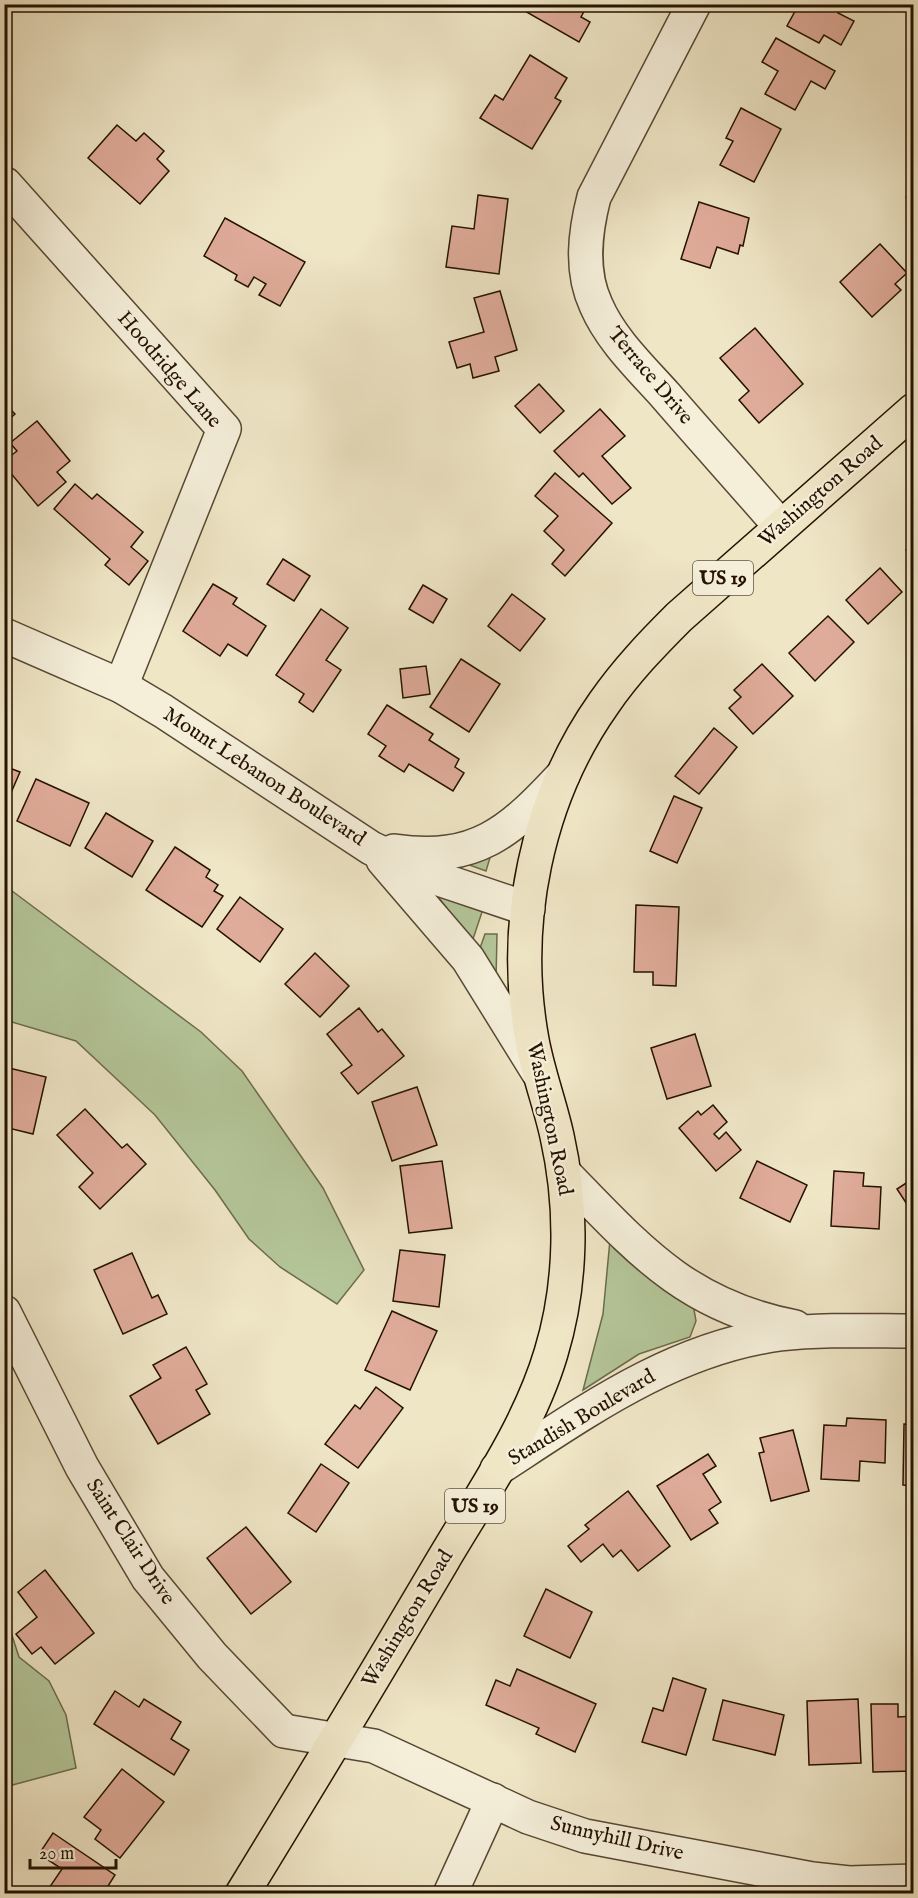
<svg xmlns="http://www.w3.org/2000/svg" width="918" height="1898" font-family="'IM FELL English',serif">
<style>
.green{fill:#b4c699;stroke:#6c6c4c;stroke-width:1.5}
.building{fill:#e0ac9a;stroke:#241200;stroke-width:1.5}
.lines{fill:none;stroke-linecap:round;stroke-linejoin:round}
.minor-casing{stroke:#574732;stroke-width:36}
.major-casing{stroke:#241200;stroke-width:36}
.minor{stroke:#f5efda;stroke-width:33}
.major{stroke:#efe6c6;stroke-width:33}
.labels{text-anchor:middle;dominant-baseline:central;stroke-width:4.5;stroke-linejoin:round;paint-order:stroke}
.shield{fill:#f5efda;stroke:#635441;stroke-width:1.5}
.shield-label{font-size:20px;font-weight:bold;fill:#241200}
.street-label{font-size:21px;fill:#241200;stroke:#f5efda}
</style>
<rect width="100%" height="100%" fill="#efe6c6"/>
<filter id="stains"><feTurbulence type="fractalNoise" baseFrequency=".00333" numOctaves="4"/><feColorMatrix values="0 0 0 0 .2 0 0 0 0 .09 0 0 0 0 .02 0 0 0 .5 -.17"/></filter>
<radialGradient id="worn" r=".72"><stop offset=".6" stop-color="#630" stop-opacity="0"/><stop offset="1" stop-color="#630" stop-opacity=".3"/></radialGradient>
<!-- green -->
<g class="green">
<path d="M492 851 486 871 450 858Z"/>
<path d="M4 885 201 1032 242 1071 323 1188 364 1270 337 1304 280 1267 249 1239 215 1190 155 1115 76 1041 5 1020Z"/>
<path d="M441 894 483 909 472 942 439 898Z"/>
<path d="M485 934H497L496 980 479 951Z"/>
<path d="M610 1240 693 1304 696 1321 690 1337 639 1354 583 1390 603 1314Z"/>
<path d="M5 1614 19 1657 49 1681 66 1715 76 1768 5 1787Z"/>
</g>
<!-- building -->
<g class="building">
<path d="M517 4H588L581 17 590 22 579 42 516 6Z"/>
<path d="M799 4H843L838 13 854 21 841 45 824 35 819 43 787 26Z"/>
<path d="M776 38 835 71 825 89 811 81 795 110 765 94 778 71 762 62Z"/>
<path d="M530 55 567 78 555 98 561 101 532 149 480 118 495 95 503 100Z"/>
<path d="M741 108 781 129 754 182 720 165 733 141 726 138Z"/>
<path d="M117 125 136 141 144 133 164 151 157 159 169 171 140 204 88 158Z"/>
<path d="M914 190V205L906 197Z"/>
<path d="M478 195 508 199 499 274 446 267 452 226 474 229Z"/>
<path d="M699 202 749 218 743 246 740 245 738 254 717 247 710 268 681 259Z"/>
<path d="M225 218 305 262 280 306 259 295 266 284 254 277 248 287 235 280 237 275 204 256Z"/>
<path d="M914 225V237L908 230Z"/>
<path d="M880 244 907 273 895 284 901 290 872 317 840 282Z"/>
<path d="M500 291 517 350 495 357 499 371 473 378 470 364 457 368 449 342 484 332 474 298Z"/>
<path d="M755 328 803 384 759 423 739 400 749 391 720 358Z"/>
<path d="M539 384 564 411 540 433 515 406Z"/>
<path d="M4 403 15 414 4 424Z"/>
<path d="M600 409 625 436 602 456 631 488 612 504 583 473 579 477 554 451Z"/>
<path d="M37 421 70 461 57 472 66 482 38 506 4 465V461L17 451 10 443Z"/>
<path d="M555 473 612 523 565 576 552 564 564 550 544 531 558 516 535 496Z"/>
<path d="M75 484 92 499 97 494 143 532 131 547 148 561 129 585 105 565 110 559 54 509Z"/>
<path d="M914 543V559L906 550Z"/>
<path d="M283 559 310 576 294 601 267 584Z"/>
<path d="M880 568 902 592 868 624 846 600Z"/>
<path d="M213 584 237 598 233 604 266 626 247 656 228 644 220 656 183 631Z"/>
<path d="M423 585 447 599 433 623 409 609Z"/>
<path d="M512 594 545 619 520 651 488 626Z"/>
<path d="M321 609 348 628 326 660 341 670 313 712 299 702 304 694 276 675Z"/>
<path d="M828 616 854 642 815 681 789 653Z"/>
<path d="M461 659 500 684 469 732 430 707Z"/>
<path d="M762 664 793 696 753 734 729 708 741 697 734 690Z"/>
<path d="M426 666 430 694 403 698 400 669Z"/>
<path d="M387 705 433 734 429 740 459 759 455 767 464 773 453 791 409 764 404 772 379 756 386 746 368 734Z"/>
<path d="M714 728 737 747 699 794 675 776Z"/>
<path d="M4 766 20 772 4 809Z"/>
<path d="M36 779 89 803 70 846 17 821Z"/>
<path d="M674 796 702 808 677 863 650 851Z"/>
<path d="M106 813 153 841 132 877 85 848Z"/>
<path d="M175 847 210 870 206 877 218 885 214 891 223 896 202 927 146 890Z"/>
<path d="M240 897 283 929 260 962 217 929Z"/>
<path d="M636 905 679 907 676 986 653 985V972H634Z"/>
<path d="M315 953 349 986 320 1017 285 984Z"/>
<path d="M359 1008 378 1032 382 1029 404 1056 358 1094 341 1073 352 1065 327 1034Z"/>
<path d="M695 1034 711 1086 667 1099 651 1048Z"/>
<path d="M9 1068 46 1077 33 1134 4 1127V1086Z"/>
<path d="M417 1087 437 1145 392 1161 372 1102Z"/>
<path d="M713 1105 727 1122 714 1134 719 1139 726 1132 741 1150 716 1171 679 1128 698 1111 701 1115Z"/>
<path d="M85 1109 122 1148 127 1144 146 1164 100 1209 79 1187 93 1173 57 1135Z"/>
<path d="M442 1161 452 1228 409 1233 400 1166Z"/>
<path d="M757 1161 807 1185 790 1222 740 1198Z"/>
<path d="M834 1171 864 1173 863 1186 881 1187 879 1229 831 1226Z"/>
<path d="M914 1178V1215L897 1189Z"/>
<path d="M400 1250 445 1255 439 1307 393 1301Z"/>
<path d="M132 1253 152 1298 158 1295 167 1314 123 1334 94 1270Z"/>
<path d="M392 1311 437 1331 410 1390 365 1370Z"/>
<path d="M186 1347 207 1384 196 1390 210 1414 158 1444 130 1396 161 1378 153 1365Z"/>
<path d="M376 1387 403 1408 358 1468 325 1444 355 1405 360 1409Z"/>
<path d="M847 1418 886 1420 885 1463 860 1461 859 1481 821 1479 824 1425 846 1426Z"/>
<path d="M904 1424 914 1425V1486L903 1485Z"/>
<path d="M793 1430 809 1491 771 1501 759 1453 764 1452 760 1438Z"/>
<path d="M708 1454 716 1466 703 1474 721 1502 709 1510 718 1523 691 1540 657 1486Z"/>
<path d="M321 1464 349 1483 316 1532 288 1513Z"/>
<path d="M628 1491 670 1546 638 1571 621 1550 613 1557 603 1544 581 1562 568 1546 589 1529 585 1525Z"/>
<path d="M246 1527 291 1582 251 1614 207 1558Z"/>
<path d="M45 1570 94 1633 55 1664 41 1647 32 1654 16 1634 37 1617 18 1592Z"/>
<path d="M546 1589 592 1612 570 1658 524 1636Z"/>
<path d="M517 1669 596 1704 575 1752 536 1734 539 1728 486 1705 496 1680 510 1686Z"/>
<path d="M673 1678 706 1689 686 1755 642 1742 653 1708 663 1711Z"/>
<path d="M115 1691 139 1707 144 1699 181 1722 171 1739 189 1750 174 1775 94 1724Z"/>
<path d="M858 1699 861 1763 809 1765 807 1701Z"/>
<path d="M723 1700 784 1715 775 1755 713 1740Z"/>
<path d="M871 1704H898V1717L914 1716V1771L873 1772Z"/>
<path d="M122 1769 164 1802 120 1858 95 1839 101 1830 84 1817Z"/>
<path d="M53 1833 115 1875 103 1894H45L62 1869 39 1854Z"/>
</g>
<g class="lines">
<defs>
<g id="minor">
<path d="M694 4 594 197C585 232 580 271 596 305 611 340 641 368 666 396 704 440 743 483 781 527"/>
<path d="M5 184 224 429 121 686"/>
<path d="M4 635 121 686 163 711 371 848 433 877 528 909"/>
<path d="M394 851C476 863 510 832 563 775"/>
<path d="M383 860 468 959 538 1072"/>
<path d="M564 1173C638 1249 686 1306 795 1327"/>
<path d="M4 1312 82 1467 148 1578 212 1656 284 1731 374 1746 528 1817 585 1836 812 1879 849 1883 914 1881"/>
<path d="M497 1469C585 1412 673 1348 780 1334 824 1329 869 1331 914 1331"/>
<path d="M450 1894 493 1800"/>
</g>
<path id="major" d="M242 1894C310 1783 377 1672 443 1560 482 1494 529 1427 551 1353 572 1284 573 1207 557 1136 550 1104 538 1073 532 1040 511 925 536 799 604 703 626 671 652 644 679 617L914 410"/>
</defs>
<!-- minor casing -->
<use href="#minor" class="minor-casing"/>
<!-- major casing -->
<use href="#major" class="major-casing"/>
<!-- minor -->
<use href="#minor" class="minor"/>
<!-- major -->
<use href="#major" class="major"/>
</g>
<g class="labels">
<!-- shield labels -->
<g class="shield">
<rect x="693" y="561" width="60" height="34" rx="4.5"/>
<rect x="445" y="1489" width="60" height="34" rx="4.5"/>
</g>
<g class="shield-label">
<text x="723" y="578">US 19</text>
<text x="475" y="1506">US 19</text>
</g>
<!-- street labels -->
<g class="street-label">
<text transform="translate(169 370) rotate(49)">Hoodridge Lane</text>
<text transform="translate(650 376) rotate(50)">Terrace Drive</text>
<text transform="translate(821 492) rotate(-41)">Washington Road</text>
<text transform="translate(264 777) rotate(33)">Mount Lebanon Boulevard</text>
<text transform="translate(549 1119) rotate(78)">Washington Road</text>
<text transform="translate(582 1418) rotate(-31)">Standish Boulevard</text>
<text transform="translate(130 1542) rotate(57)">Saint Clair Drive</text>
<text transform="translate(408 1619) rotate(-59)">Washington Road</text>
<text transform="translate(617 1839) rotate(13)">Sunnyhill Drive</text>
</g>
</g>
<!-- margin -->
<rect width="918" height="1898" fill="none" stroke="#efe6c6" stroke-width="24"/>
<rect x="6" y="6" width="906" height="1886" fill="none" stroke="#241200" stroke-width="3"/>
<rect x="12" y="12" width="894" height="1874" fill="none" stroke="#241200" stroke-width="1.5"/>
<!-- scale -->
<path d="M30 1859v9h86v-9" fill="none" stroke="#241200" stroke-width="3"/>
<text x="39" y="1859" font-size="18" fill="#241200" stroke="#f5efda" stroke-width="4.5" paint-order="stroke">20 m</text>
<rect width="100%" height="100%" filter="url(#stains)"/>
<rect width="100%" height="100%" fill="url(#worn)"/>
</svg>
